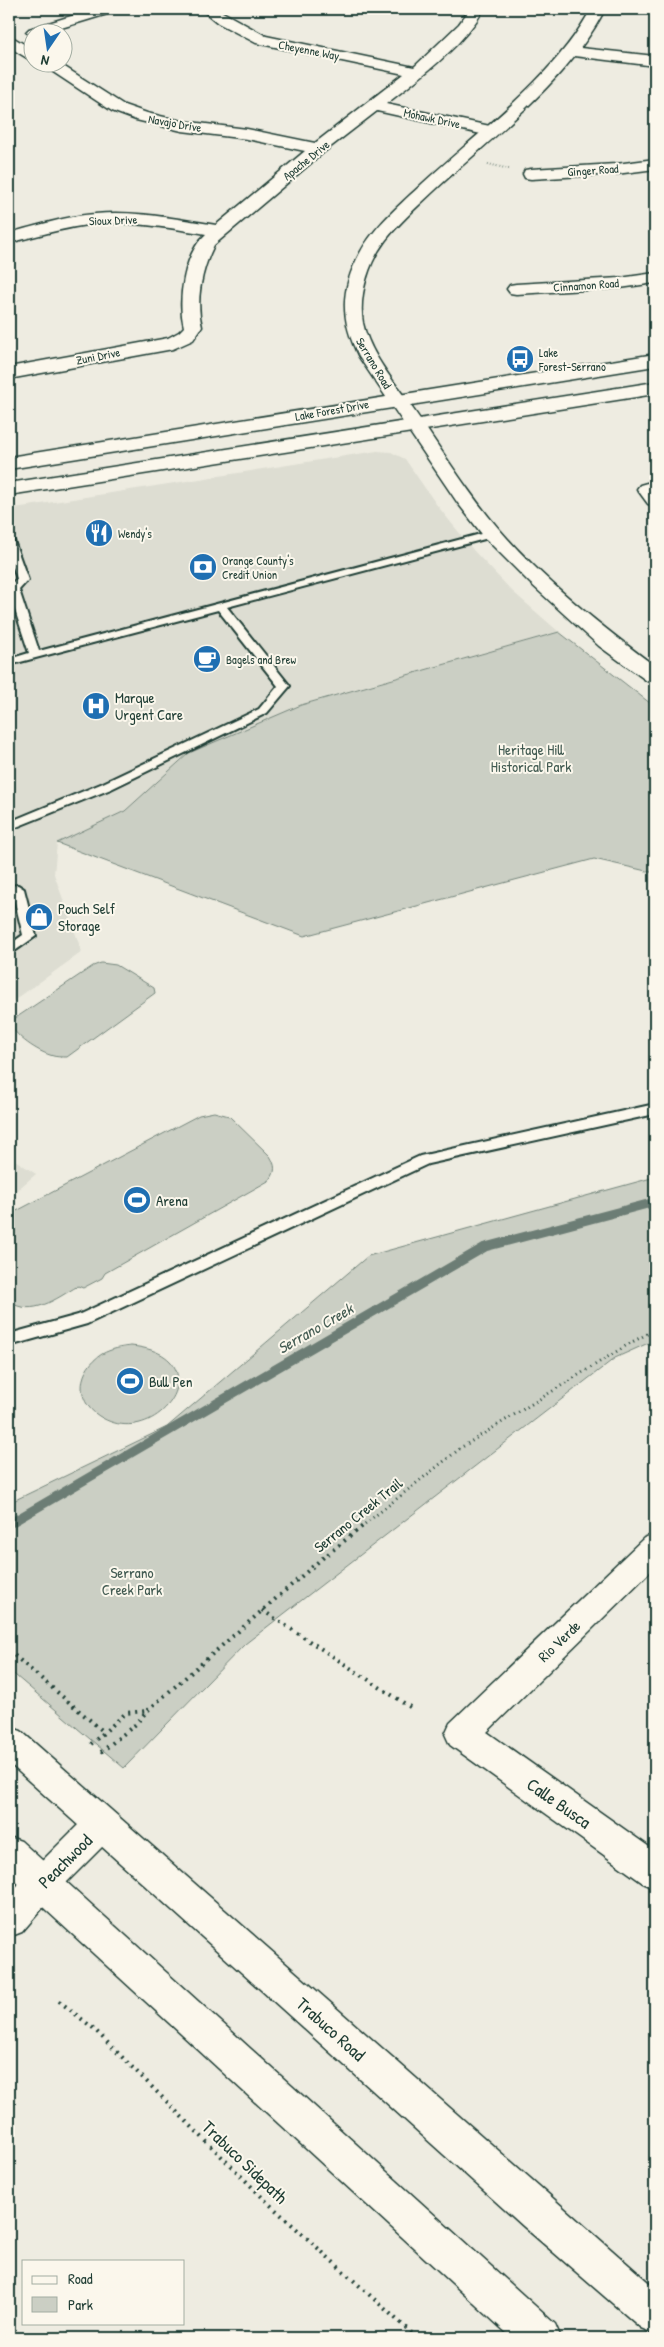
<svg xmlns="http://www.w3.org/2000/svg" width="664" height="2347" font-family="'Patrick Hand',sans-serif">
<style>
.built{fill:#ddddd2}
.green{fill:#cbcfc4;stroke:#75867c}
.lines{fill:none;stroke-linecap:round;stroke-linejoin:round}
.stream{stroke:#6c7d74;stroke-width:9}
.lane-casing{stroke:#1f3d34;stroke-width:4}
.street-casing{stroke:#1f3d34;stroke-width:3}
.secondary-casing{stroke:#1f3d34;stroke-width:3}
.primary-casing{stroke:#1f3d34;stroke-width:3}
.path-far2{stroke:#1f3d34;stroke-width:2;stroke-dasharray:0.5 2.5;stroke-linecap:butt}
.path-far1{stroke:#1f3d34;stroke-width:3;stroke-dasharray:1 4;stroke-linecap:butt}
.path{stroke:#1f3d34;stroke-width:4;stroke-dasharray:2 5;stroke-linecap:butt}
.lane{fill:#fbf7ec;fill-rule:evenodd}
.street{fill:#fbf7ec;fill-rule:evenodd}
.secondary{fill:#fbf7ec;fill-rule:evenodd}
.primary{fill:#fbf7ec;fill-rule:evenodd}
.labels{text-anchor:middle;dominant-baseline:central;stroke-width:4;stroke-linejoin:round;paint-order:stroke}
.far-street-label{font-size:12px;fill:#1f3d34;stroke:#fbf7ec}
.far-poi-label{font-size:12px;fill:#1f3d34;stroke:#fbf7ec;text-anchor:start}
.poi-label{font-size:15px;fill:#1f3d34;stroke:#fbf7ec;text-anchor:start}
.park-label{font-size:15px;fill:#415a51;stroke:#fbf7ec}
.street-label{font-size:15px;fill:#1f3d34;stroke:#fbf7ec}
.water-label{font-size:16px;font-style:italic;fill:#455d54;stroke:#fbf7ec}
.near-street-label{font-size:18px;fill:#1f3d34;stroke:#fbf7ec}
</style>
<rect width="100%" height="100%" fill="#eeece1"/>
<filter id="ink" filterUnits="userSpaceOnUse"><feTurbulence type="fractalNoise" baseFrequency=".02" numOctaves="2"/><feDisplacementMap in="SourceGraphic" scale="10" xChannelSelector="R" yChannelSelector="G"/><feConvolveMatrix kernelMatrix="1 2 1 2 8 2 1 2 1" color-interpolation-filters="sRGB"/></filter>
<g filter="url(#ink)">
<!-- built -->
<g class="built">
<path d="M377 451 391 452 405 459 436 504 474 551 512 591 559 632 319 699 189 753 125 811 57 843 54 874 82 952 9 1004V509Z"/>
<path d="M9 1156 36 1174 9 1197Z"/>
</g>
<!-- green -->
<g class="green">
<path d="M559 632 655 707V873L594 859 304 936 57 843 125 811 189 753 301 705Z"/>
<path d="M101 963 116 965 154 988 155 993 67 1057C61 1057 55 1057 50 1055 37 1051 16 1037 11 1025L14 1019 93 966Z"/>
<path d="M214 1112 229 1116 270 1156C276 1166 276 1171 270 1180L105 1273 102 1278 83 1288 78 1286C55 1299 34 1317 9 1302V1215L199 1115Z"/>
<path d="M655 1177V1340L615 1358 245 1644 124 1768 9 1670V1503L167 1427 368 1256Z"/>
<path d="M131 1346C225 1355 158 1454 99 1416 74 1400 78 1369 102 1354 111 1349 121 1347 131 1346Z"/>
</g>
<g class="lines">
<!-- stream -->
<path class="stream" d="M9 1524 485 1247 655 1202"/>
<defs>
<g id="lane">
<path d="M492 531 497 534 496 536 227 607 290 686 267 713 111 789 9 830V822L103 783 259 709 278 686 218 610 9 665V659L29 653 9 592V585L17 579 9 555V538L14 541 28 580 19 590 39 651Z"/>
<path d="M18 885 24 889 36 936 9 955V945L23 935 13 894H9V886Z"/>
<path d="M655 1104V1114L428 1164 87 1324 9 1346V1334L78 1315 420 1156Z"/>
</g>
<g id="street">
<path d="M94 9H116L114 12 48 32H32V36L26 32 29 29Z"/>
<path d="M201 9H217L266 36 414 67 459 24 470 9H484C462 47 421 77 386 104L490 126 496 128 498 131 496 134 490 136 377 111 324 152 214 245C202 269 195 300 202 327L193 340 173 349 9 379V367L168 338 179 332 184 327C177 300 184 253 206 234 170 228 132 221 95 224 66 227 37 236 9 243V233C37 226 66 216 95 214 135 210 176 219 216 225L305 151 247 139 182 131 136 120 112 111 38 62H57L124 105 147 113 182 121 247 129 315 143 404 74 256 43 218 23Z"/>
<path d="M9 35 32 49V60L27 58 9 47Z"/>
<path d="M571 47 655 56V66L566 55 563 52Z"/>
<path d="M655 159V169L616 174 531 179 525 178 523 174 525 170 531 169 616 164Z"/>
<path d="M655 273V283L620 288 516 294 510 293 507 289 510 285 516 284 620 278Z"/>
<path d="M647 483 655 486V506L648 504 637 489 640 485Z"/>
<path d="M655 1534V1567L487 1732 655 1851V1888L643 1883 450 1745 445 1734 450 1723 644 1538Z"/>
</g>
<g id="secondary">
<path d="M591 9H605C570 79 491 138 434 191 417 207 399 223 385 241 369 262 358 296 363 323 370 355 395 382 413 409 441 449 467 492 499 529 543 580 601 626 655 666V683L647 681 599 646 530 583 485 538 457 502 359 357C340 319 340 290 360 253 375 225 401 204 423 183 479 132 556 75 591 9Z"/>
<path d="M101 1809 113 1814 118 1825 113 1836 53 1896 22 1932 9 1937V1894L89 1814Z"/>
</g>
<g id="primary">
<path d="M655 354V366L9 469V457Z"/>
<path d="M655 382V394L9 495V483Z"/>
<path d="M9 1727 21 1731 655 2288V2334L641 2328 523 2226 9 1763Z"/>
<path d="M9 1837 21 1841 555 2324 561 2338H512L9 1876Z"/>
</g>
</defs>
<!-- lane casing -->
<use href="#lane" class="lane-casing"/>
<!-- street casing -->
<use href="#street" class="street-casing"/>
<!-- secondary casing -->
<use href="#secondary" class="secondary-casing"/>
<!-- primary casing -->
<use href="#primary" class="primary-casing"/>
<!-- path-far2 -->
<path class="path-far2" d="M488 164 509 169"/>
<!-- path-far1 -->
<path class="path-far1" d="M361 1527 462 1447 632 1342 655 1330"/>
<!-- path -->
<g class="path">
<path d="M262 1610 413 1709"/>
<path d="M9 1651 104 1732"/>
<path d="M91 1744 126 1713 146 1711"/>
<path d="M101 1752 136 1724 147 1711 319 1561 363 1526"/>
<path d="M59 2001 93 2028 267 2202 417 2338"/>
</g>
<!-- lane -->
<use href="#lane" class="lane"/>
<!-- street -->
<use href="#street" class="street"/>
<!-- secondary -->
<use href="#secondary" class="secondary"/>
<!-- primary -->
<use href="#primary" class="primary"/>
</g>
</g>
<!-- icons -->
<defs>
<symbol id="bus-disc" viewBox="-11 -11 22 22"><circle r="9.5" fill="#1f6fb2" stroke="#fbf7ec"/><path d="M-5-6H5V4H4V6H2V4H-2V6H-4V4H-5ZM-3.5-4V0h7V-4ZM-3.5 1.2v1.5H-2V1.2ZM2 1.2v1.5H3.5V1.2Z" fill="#fff"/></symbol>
<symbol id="restaurant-disc" viewBox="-11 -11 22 22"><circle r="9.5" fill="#1f6fb2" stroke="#fbf7ec"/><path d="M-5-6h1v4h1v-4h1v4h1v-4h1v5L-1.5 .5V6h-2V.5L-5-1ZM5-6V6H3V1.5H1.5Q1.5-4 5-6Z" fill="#fff"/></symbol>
<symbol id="bank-disc" viewBox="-11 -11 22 22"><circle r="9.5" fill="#1f6fb2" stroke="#fbf7ec"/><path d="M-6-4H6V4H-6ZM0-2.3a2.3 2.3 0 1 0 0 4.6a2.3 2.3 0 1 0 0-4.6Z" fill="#fff"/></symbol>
<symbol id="cafe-disc" viewBox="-11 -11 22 22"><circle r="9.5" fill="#1f6fb2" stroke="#fbf7ec"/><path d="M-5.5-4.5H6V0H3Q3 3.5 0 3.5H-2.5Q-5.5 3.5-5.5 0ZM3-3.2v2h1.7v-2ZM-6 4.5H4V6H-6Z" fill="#fff"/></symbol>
<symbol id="hospital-disc" viewBox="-11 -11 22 22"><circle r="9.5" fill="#1f6fb2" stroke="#fbf7ec"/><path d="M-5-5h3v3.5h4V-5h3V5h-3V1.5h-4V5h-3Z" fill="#fff"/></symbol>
<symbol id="shop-disc" viewBox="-11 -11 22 22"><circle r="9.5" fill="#1f6fb2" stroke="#fbf7ec"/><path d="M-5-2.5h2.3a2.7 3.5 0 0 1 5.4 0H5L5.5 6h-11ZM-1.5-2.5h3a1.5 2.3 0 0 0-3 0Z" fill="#fff"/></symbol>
<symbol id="stadium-disc" viewBox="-11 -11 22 22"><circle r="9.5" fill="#1f6fb2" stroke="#fbf7ec"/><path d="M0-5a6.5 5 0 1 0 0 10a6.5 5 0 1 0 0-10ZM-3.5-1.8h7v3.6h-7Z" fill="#fff"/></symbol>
</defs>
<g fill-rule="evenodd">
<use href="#bus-disc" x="504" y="343" width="32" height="32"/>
<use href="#restaurant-disc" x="83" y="517" width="32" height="32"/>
<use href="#bank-disc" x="187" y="551" width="32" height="32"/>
<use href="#cafe-disc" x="191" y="643" width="32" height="32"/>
<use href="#hospital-disc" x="80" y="690" width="32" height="32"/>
<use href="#shop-disc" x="23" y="901" width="32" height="32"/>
<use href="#stadium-disc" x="121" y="1184" width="32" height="32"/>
<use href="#stadium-disc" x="114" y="1365" width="32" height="32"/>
</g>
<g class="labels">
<!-- far-street labels -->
<g class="far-street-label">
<text transform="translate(309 50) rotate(11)">Cheyenne Way</text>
<text transform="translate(432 118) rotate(12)">Mohawk Drive</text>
<text transform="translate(175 123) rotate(10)">Navajo Drive</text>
<text transform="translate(306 160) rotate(-39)">Apache Drive</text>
<text transform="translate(593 170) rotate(-4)">Ginger Road</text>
<text transform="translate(113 220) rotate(-2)">Sioux Drive</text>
<text transform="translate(586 285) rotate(-4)">Cinnamon Road</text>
<text transform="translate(98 356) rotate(-11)">Zuni Drive</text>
<text transform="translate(374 363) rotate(59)">Serrano Road</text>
<text transform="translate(332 410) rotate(-10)">Lake Forest Drive</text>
</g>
<!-- far-poi labels -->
<g class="far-poi-label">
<text x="539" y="352">Lake<tspan x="539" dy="14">Forest-Serrano</tspan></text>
<text x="118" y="533">Wendy's</text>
<text x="222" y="560">Orange County's<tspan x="222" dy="14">Credit Union</tspan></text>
<text x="226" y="659">Bagels and Brew</text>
</g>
<!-- poi labels -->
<g class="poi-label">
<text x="115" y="697">Marque<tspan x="115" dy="17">Urgent Care</tspan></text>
<text x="58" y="908">Pouch Self<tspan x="58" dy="17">Storage</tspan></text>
<text x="156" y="1200">Arena</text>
<text x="149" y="1381">Bull Pen</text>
</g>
<!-- park labels -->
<g class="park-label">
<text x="531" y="749">Heritage Hill<tspan x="531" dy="17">Historical Park</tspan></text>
<text x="132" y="1572">Serrano<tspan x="132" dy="17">Creek Park</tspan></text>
</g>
<!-- street labels -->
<g class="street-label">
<text transform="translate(358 1515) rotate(-39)">Serrano Creek Trail</text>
<text transform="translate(559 1641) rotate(-44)">Rio Verde</text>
</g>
<!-- water labels -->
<g class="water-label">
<text transform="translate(315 1328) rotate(-30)">Serrano Creek</text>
</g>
<!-- near-street labels -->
<g class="near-street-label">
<text transform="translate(559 1803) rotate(35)">Calle Busca</text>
<text transform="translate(65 1861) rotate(-45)">Peachwood</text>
<text transform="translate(331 2029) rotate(42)">Trabuco Road</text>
<text transform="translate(245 2162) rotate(44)">Trabuco Sidepath</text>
</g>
</g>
<!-- margin -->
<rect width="664" height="2347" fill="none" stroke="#fbf7ec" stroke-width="30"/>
<rect x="15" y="15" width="634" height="2317" fill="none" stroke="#1f3d34" stroke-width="2" filter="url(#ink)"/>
<!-- legend -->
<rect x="22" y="2260" width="162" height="65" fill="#fbf7ec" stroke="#a3ada2"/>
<rect x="32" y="2276" width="25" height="8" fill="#fbf7ec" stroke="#a3ada2"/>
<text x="68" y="2284" font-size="15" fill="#1f3d34">Road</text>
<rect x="32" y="2297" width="25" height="15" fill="#cbcfc4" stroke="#a3ada2"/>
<text x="68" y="2310" font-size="15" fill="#1f3d34">Park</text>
<!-- north arrow -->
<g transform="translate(48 48) rotate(193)"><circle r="24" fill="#fbf7ec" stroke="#a3ada2"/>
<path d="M0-4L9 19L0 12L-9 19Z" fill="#1f6fb2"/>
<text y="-8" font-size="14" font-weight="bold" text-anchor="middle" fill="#1f3d34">N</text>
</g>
</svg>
